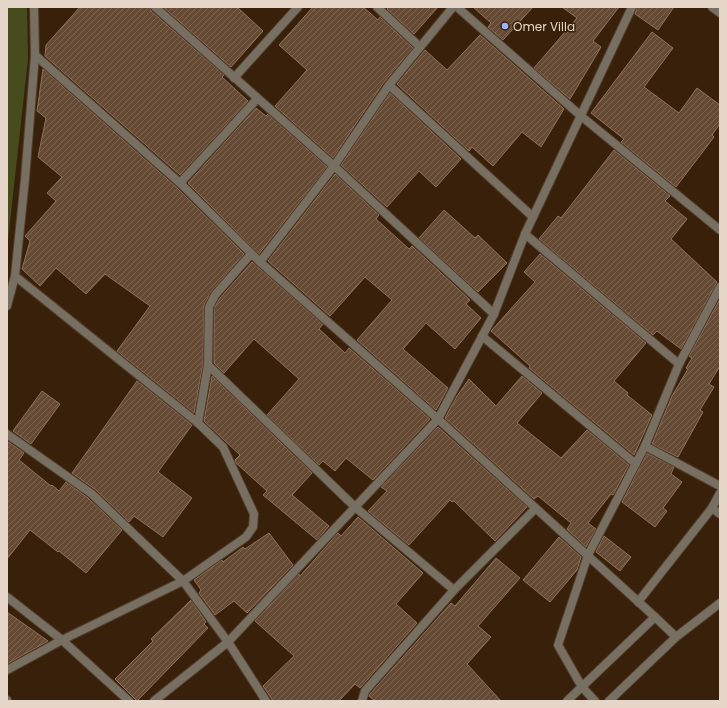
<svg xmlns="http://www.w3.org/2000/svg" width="727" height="708" font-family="Poppins,sans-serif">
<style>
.green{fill:#474c1d}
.building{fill:url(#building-hatch);stroke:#8f725c}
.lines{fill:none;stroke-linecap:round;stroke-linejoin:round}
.minor-casing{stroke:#543d29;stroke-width:10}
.minor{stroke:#766f62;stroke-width:8}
.poi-dot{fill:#99b5fd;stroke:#38200a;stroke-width:1.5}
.labels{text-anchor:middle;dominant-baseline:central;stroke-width:3;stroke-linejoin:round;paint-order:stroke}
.poi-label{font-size:12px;fill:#e6d5c9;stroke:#38200a;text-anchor:start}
</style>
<defs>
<pattern id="building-hatch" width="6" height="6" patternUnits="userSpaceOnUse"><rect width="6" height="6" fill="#654a35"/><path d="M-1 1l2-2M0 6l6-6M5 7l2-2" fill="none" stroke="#7b6351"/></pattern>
</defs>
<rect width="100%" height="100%" fill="#38200a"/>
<!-- green -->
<path class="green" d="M7 7H27L28 59 7 249Z"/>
<!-- building -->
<g class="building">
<path d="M80 7H150L151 11 224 75 222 77 248 101 180 175 45 56 46 45Z"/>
<path d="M163 7H237L263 31 231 67Z"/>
<path d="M313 7H363L378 20 380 17 413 48 384 82 333 158 275 106 307 70 279 45Z"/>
<path d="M389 7H438L414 34 387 9Z"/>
<path d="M473 7H533L503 40 488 27 491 23Z"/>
<path d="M562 7H619L593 41 601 47 570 99 534 68 577 18Z"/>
<path d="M637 7H674L658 30 635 14Z"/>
<path d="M652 32 673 48 644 87 679 113 697 88 720 105V124L712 135 714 137 676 187 621 142 624 139 591 113Z"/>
<path d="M480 35 564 109 541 147 522 132 493 166 472 147 469 151 397 84 425 50 447 70Z"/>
<path d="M43 69 176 187 244 254 211 292 204 305 203 364 194 413 117 351 150 306 105 274 86 294 56 268 40 286 22 269 30 241 25 236 56 201 47 193 62 177 38 157 46 118 37 111Z"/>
<path d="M390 93 461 159 436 187 419 171 387 207 341 165Z"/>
<path d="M256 108 266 116 268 114 327 167 259 254 188 183Z"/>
<path d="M614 150 670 196 665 201 687 219 671 239 717 282 681 349 657 331 653 335 539 239 558 216 561 218Z"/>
<path d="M335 174 379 215 376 219 409 249 412 246 470 300 466 304 481 318 455 349 426 323 403 349 448 388 436 410 357 340 392 300 365 277 330 316 268 261Z"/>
<path d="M444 210 475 238 478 235 507 263 478 292 419 238Z"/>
<path d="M540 254 646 343 614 381 628 393 627 395 652 415 634 455 529 368 530 366 491 331 535 282 524 272Z"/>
<path d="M252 262 323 324 319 329 345 353 349 348 430 419 373 480 346 458 335 471 323 461 319 465 267 415 299 379 254 339 224 373 214 363V308L220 298Z"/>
<path d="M720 299V366L709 384 714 387 700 410 703 412 678 457 652 444 672 396 688 369 686 368 692 358 689 356Z"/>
<path d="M212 376 312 473 292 495 329 526 317 540 263 495 267 491 236 463 235 460 240 455 204 421Z"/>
<path d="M522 376 542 393 517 423 561 458 587 430 629 465 613 495 611 494 588 523 596 529 586 547 567 529 571 523 538 496 534 499 445 418 457 396 469 379 496 406Z"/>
<path d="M137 381 192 425 158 472 192 498 163 537 134 516 129 522 96 490 72 473Z"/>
<path d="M42 391 60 404 31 444 13 431Z"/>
<path d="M438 427 527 507 495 541 454 501 452 502 450 500 409 545 368 511 387 491 381 487Z"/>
<path d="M7 441 24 453 19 460 51 486 52 485 59 491 66 482 88 498 122 530 86 573 59 551 58 552 30 530 7 559Z"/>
<path d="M647 453 674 467 671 474 682 482 663 508 667 511 655 527 622 502Z"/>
<path d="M358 517 423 573 396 604 417 623 360 688 355 684 339 701H273L263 686 294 656 255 621 299 574 300 576 338 533 341 536Z"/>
<path d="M269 533 293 565 247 613 234 601 215 615 199 593 201 590 194 580 222 560 223 562 243 547 245 549Z"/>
<path d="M604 536 631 557 620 571 596 552Z"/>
<path d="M559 537 581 557 577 570 550 602 523 580Z"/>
<path d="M496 558 520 578 478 626 491 637 467 664 501 701H375L369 696 370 694 451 603 455 606Z"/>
<path d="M191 600 206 622 204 624 208 628 137 701 115 679 153 641 151 639Z"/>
<path d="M7 612 48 641 7 664Z"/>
</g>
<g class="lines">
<defs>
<g id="minor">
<path d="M155 7 334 166 494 314"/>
<path d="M377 7 420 47"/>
<path d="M457 7 581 116 720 230"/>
<path d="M712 7 720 13"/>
<path d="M35 55 180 183 260 262 438 419 655 617"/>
<path d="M234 78 298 7"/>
<path d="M389 85 533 217"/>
<path d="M180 183 257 99"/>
<path d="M525 234 679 364"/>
<path d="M260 262 334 166 389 85 453 7"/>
<path d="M7 306 15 276 25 179 35 55 34 7"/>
<path d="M482 336 636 464"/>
<path d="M208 365 355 507 454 590"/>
<path d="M198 423 208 365 209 307 215 295 251 254"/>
<path d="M7 434 92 494 183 581 228 642 266 701"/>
<path d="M645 446 720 486"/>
<path d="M712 508 720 514"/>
<path d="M7 597 62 640 129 701"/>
<path d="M638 602 712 508 720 493"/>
<path d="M7 670 62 640 183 581 246 537 253 527 254 514 223 447 198 423 15 276"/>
<path d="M7 700V701"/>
<path d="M154 701 228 642 438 419 494 314 525 234 632 7"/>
<path d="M362 701 365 691 454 590 535 509"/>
<path d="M567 701 655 617 676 637"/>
<path d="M595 701 582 687 558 645 588 555 645 446 679 364 720 287"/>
<path d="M609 701 676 637 720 603"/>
</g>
</defs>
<!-- minor casing -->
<use href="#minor" class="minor-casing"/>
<!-- minor -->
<use href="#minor" class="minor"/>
</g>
<!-- markers -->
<circle class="poi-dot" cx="505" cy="26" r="4"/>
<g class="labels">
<!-- poi labels -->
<g class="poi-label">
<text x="513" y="26">Omer Villa</text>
</g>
</g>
<!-- border -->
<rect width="727" height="708" fill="none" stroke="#e6d5c9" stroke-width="16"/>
</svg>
